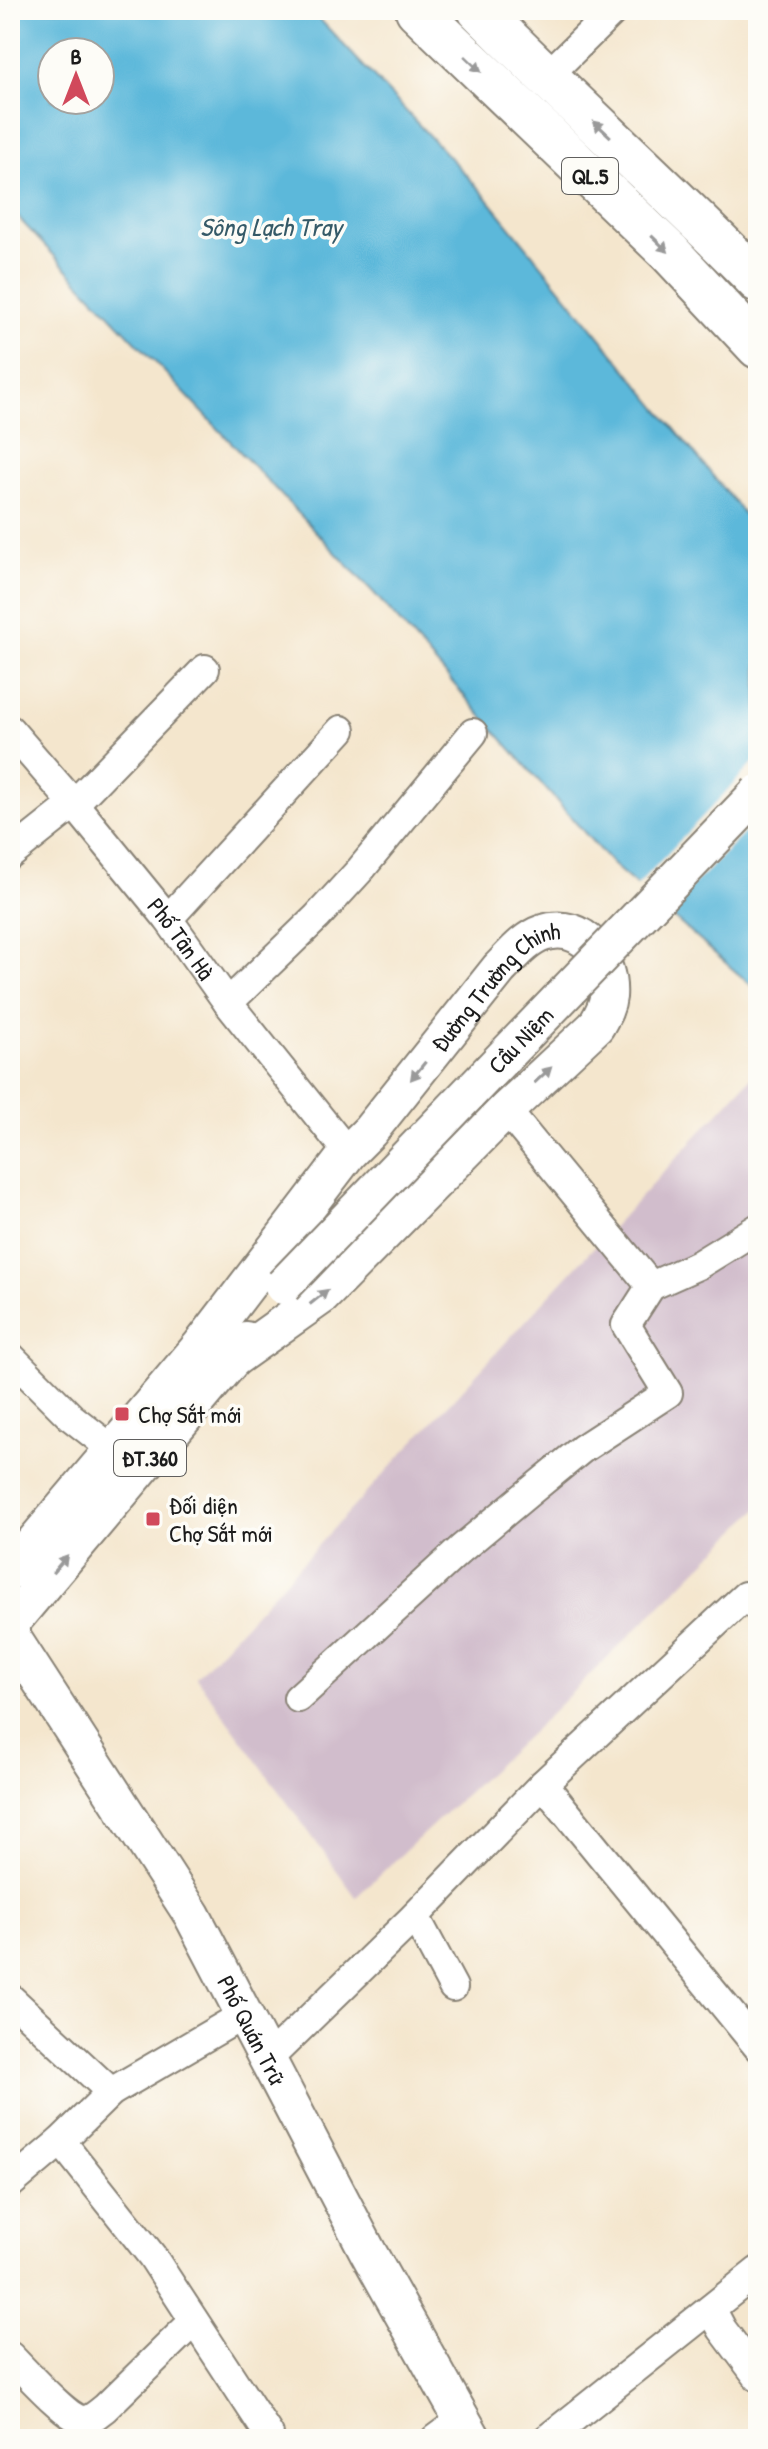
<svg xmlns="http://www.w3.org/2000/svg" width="768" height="2449" font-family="'Patrick Hand',sans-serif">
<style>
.industrial{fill:#d1bdcc}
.water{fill:#5bb8da;stroke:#3c6a7b;stroke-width:2;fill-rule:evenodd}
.pier{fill:#f4e6cd}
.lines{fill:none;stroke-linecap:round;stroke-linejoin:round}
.minor-casing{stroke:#888174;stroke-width:32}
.major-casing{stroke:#888174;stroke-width:40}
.highway-casing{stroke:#888174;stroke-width:46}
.minor{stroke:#fff;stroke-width:28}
.major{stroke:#fff;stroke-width:36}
.highway{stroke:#fff;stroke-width:42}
.major-bridge-casing{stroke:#888174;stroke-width:40;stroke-linecap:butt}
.major-bridge{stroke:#fff;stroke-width:36}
.oneway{fill:#999}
.poi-dot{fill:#d1495b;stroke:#fdfcf7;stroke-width:3}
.labels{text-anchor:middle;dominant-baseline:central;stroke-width:7;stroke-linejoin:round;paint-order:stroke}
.shield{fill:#fdfcf7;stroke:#605f5e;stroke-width:2}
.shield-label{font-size:22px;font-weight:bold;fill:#1c1c1c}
.street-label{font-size:24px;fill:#1c1c1c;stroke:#fdfcf7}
.poi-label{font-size:24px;fill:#1c1c1c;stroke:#fdfcf7;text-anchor:start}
.water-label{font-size:26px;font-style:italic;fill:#355a68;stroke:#fdfcf7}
</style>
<rect width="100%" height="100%" fill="#fdfcf7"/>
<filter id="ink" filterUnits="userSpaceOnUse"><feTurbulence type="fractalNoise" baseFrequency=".0125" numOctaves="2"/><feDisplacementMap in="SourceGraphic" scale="16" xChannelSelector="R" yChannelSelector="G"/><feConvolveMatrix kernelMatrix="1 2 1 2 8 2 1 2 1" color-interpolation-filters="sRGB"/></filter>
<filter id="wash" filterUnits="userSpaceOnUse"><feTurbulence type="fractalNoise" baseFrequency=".006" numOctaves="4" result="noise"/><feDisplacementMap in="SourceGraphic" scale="32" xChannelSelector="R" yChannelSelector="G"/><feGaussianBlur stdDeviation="1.8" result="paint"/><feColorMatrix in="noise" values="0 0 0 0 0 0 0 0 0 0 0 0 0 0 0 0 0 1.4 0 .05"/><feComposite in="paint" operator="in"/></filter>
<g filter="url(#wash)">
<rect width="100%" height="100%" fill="#f4e6cd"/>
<!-- industrial -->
<path class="industrial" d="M758 1070V1509L534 1730 356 1897 196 1677Z"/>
<!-- water -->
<path class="water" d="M10 10H311L482 192 748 519 758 539V991L612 864 374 593 10 209ZM52 52H100V100H52Z"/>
<!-- pier -->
<path class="pier" d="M758 758V819L664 915 634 889Z"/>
</g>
<g filter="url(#ink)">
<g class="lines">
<defs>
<g id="minor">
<path d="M546 77 614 10"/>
<path id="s1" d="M10 730 74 804 168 919 228 1003 348 1153"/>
<path d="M10 855 74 804 205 669"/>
<path d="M168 919 341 730"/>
<path d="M228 1003 317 917 361 869 473 733"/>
<path d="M651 1286 698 1265 758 1228"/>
<path d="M10 1356 71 1417 112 1449"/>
<path d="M298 1698 461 1549 527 1494 582 1449 668 1393 626 1325 651 1286 506 1110"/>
<path d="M543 1784 758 2047"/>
<path d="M415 1916 453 1987"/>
<path d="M10 1998 111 2092"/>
<path d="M267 2060 415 1916 543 1784 745 1596 758 1608"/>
<path d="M61 2141 152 2256 269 2435"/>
<path d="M10 2184 61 2141 111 2092 245 2014"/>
<path d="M712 2310 722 2329 758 2377"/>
<path d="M10 2356C23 2369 68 2419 83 2420 92 2420 98 2413 105 2408L194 2321"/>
<path d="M435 2439 462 2419"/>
<path d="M547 2439 758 2271"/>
</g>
<g id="major">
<path id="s2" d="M203 1343 348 1153 370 1131 499 969C512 956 525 939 543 933 584 920 611 960 608 997 607 1008 601 1017 596 1026L506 1110 322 1296 233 1359"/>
<path d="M10 1571 203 1343 223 1328"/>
<path d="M10 1624 233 1359 246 1340"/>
<path id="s3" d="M10 1634 192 1915 368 2252 473 2439"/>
</g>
<g id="highway">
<path d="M417 10 671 254 758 347"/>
<path d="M479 10C570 102 667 188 758 281"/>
</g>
</defs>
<!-- minor casing -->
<use href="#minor" class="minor-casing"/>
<!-- major casing -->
<use href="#major" class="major-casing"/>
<!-- highway casing -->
<use href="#highway" class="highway-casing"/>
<!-- minor -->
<use href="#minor" class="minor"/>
<!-- major -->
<use href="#major" class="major"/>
<!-- highway -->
<use href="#highway" class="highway"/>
<defs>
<g id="major-bridge">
<path id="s4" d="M283 1286 758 793"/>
</g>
</defs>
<!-- major-bridge casing -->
<use href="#major-bridge" class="major-bridge-casing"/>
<!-- major-bridge -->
<use href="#major-bridge" class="major-bridge"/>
</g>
<!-- one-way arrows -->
<defs><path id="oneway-solid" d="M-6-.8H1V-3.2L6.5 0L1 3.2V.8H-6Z" transform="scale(2)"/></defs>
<g class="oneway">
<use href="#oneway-solid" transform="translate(473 64) rotate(44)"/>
<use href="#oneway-solid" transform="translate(602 129) rotate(-137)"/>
<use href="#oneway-solid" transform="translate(660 244) rotate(44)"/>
<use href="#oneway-solid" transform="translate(418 1071) rotate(129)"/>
<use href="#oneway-solid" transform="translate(543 1075) rotate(-43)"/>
<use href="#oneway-solid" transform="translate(319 1297) rotate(-39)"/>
<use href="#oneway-solid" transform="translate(60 1564) rotate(-50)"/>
</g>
</g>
<!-- markers -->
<g class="poi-dot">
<rect x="114" y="1406" width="16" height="16" rx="4"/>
<rect x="145" y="1511" width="16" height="16" rx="4"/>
</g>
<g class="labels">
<!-- shield labels -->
<g class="shield">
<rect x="562" y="158" width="56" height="36" rx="6"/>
<rect x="114" y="1440" width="72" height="36" rx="6"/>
</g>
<g class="shield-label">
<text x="590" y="176">QL.5</text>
<text x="150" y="1458">ĐT.360</text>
</g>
<!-- street labels -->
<g class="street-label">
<text stroke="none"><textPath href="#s1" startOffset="270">Phố Tân Hà</textPath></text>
<text stroke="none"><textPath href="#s2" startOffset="464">Đường Trường Chinh</textPath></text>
<text stroke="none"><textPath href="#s4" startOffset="342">Cầu Niệm</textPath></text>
<text stroke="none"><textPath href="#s3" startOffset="464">Phố Quán Trữ</textPath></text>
</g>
<!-- poi labels -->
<g class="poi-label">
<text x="138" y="1414">Chợ Sắt mới</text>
<text x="169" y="1505">Đối diện<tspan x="169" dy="28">Chợ Sắt mới</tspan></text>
</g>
<!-- water labels -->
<g class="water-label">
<text x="271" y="226">Sông Lạch Tray</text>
</g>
</g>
<!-- margin -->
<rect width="768" height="2449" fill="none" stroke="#fdfcf7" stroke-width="40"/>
<!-- north arrow -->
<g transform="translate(76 76)"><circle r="38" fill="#fdfcf7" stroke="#a3a29f" stroke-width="2"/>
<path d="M0-6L14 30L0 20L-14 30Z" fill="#d1495b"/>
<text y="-12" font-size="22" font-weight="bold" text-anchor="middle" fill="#1c1c1c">B</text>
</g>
</svg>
